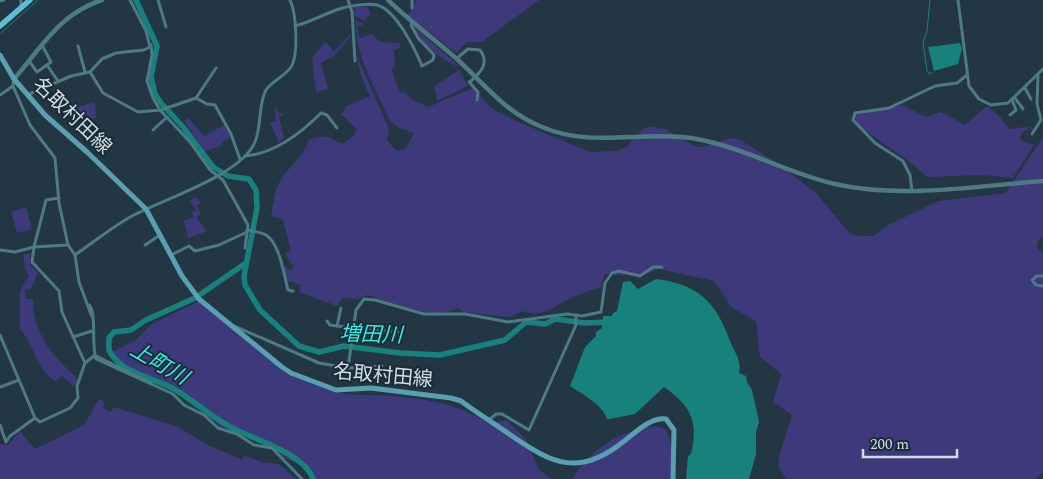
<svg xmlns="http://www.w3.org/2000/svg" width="1043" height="479" font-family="Spectral,'Noto Sans JP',serif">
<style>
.green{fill:#3e397b}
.water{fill:#17817c}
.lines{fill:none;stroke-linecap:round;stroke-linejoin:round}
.stream{stroke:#17817c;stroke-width:1}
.river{stroke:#17817c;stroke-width:5.5}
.minor{stroke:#4e7a83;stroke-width:3}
.tertiary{stroke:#4e7a83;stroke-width:4.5}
.secondary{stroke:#58a0b0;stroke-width:5}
.primary{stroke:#5ebed3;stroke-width:5.5}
.minor-bridge{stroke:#4e7a83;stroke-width:3}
.labels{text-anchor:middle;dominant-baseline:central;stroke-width:4;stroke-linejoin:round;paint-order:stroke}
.street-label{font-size:20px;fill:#d1dde5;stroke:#192c38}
.water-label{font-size:21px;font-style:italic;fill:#30efe6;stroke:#192c38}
</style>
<rect width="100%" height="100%" fill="#233643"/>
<!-- green -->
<g class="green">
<path d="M417 0H539L482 42H467L456 53 408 16Z"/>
<path d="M355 7H368L371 14 364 20 354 16Z"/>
<path d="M355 20 364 24 357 27 360 38 372 34 380 42 400 43 401 47 394 50 395 65 392 71 400 93 405 92 411 99 428 107 473 88 491 108 516 121 590 152 618 151 626 147 643 129 650 126 665 129 695 146 702 147 732 138 740 140 776 162 816 193 850 234 860 236H873L890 224 939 201 1006 193 1043 137V237L1039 239 1036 246 1043 254V472L1036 479H786L778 466 780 453 792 415 773 402 781 374 760 357 756 321 731 307 714 281 659 269 640 276 605 274 601 287C591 290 580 294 571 298 553 306 544 319 523 311L510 317 463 312 458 308C435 322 391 302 367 295L358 299 343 298 337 306 299 292 301 285 286 280 283 267 286 266 288 270 294 268 285 253 291 251 283 220 271 216C274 205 274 191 280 181 289 166 304 157 309 139L326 136 342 144 354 136 356 129 341 114 344 112 345 107 370 96 361 76 356 54 389 129 387 141 397 151 406 148 414 133 399 128 390 121C375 87 356 58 355 20Z"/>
<path d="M413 26 460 67C441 61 422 44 413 26Z"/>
<path d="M351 34V36L334 56 321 63 328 89 316 92 312 58 325 42 334 51Z"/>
<path d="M459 70 468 86 437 101 434 86Z"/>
<path d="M95 102 96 118 78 121 77 107Z"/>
<path d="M902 105 926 117 941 112 965 125 987 106 998 115 1010 129 1032 126 1023 132 1020 137 1022 141 1034 145 1013 178 981 175 927 177C906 156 878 142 856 122V115Z"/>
<path d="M277 108 279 114 282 113 283 115 279 117 284 138 279 142 270 123 276 121 275 109Z"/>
<path d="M188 118 204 136 224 125 231 137 222 142 221 146 205 151 184 121Z"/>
<path d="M196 197 201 203 197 205 201 214 196 217 207 231 188 238 184 221 194 217 191 213 196 210 190 201Z"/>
<path d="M26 207 32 229 17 233 11 212Z"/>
<path d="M30 253V264L38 273 31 288 25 290 26 299H33C33 335 53 356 78 379L74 386 62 376 55 381C36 368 34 345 20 329V291L29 276 25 269 23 254Z"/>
<path d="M199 301C242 336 285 382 342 393 353 395 365 395 376 395 418 398 453 400 489 424L506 420 526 440 539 470 552 479H313L303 466 285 458 275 449 220 426 173 391 119 361 112 352 136 340 152 324Z"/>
<path d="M99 399 105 402 103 408 110 412 114 407 178 427 206 444 243 460V455L261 462 279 464 296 479H0V444L8 445 20 431 35 449 84 425Z"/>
<path d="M655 426 666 429 671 444 674 479H572C592 448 619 431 655 426Z"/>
</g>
<!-- water -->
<g class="water">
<path d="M960 43 962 49 958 64 934 71 928 47Z"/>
<path d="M656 279C698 284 716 302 730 341 734 352 742 360 739 373L746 376 747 382 752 390 759 422 756 432V454L749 479H686L688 456 691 454C699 422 691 406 664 387L635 414 610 419H607C602 404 582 394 570 386L585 347 596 336V332L602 328 603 316H612L613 313 617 311 623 282 630 281 638 289Z"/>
</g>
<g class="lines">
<!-- stream -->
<g class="stream">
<path d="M930 0 927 31 923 42 927 70 929 74 933 72"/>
<path d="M1 33 38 0"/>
</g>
<!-- river -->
<g class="river">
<path d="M136 0 157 46 151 77 155 94 161 103 183 127 213 167 228 176 249 179 256 190 257 208 244 276 245 285 260 310 299 346 319 352 344 346 400 353 440 355 505 340 526 322 545 324 555 319 585 323 610 322"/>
<path d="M246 263 195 298 146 320 131 330 114 332 109 338V350C119 372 150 377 170 387 190 397 207 414 227 425 250 439 304 452 313 479"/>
</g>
<!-- minor -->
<g class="minor">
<path d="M21 0V7"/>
<path d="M158 0 166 27"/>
<path d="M348 0 352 12 355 61"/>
<path d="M958 0 969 86 979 99 991 105 1008 103 1043 69"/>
<path d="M0 1 4 0"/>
<path d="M412 8V0"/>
<path d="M295 26C311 22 324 14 339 9 349 6 366 3 377 5 396 10 415 49 422 66L433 60 434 55 418 38 411 25 413 22"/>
<path d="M42 45 51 62 47 65"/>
<path d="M151 45 152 55 147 81 153 98 160 110 190 142 210 170 223 180 248 225 247 232 219 245 195 251 189 246 171 255"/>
<path d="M78 46 85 72"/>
<path d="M456 59 468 49 480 50C486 58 485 66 479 73"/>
<path d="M29 61 37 72 47 65 58 81"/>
<path d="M90 72 103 93 138 112 161 110 196 98 207 104 215 105 231 134 240 159"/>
<path d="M14 79 13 86 30 125 55 158 59 203 68 245 75 255 79 282 92 317"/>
<path d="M471 81 469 82 478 92 477 100"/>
<path d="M1025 88 1031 99"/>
<path d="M0 95 13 86"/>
<path d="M27 95 71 76 90 72 102 59 116 53 144 50 150 47 146 31 130 0"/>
<path d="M196 98 216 68"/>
<path d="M1015 98 1023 109"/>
<path d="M1010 115 1016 110 1012 100"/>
<path d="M153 130 167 117"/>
<path d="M1032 134 1041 120 1037 104 1038 75"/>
<path d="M245 156C273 154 301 133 321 113L327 115 337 128"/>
<path d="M912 191 910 175 903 161 875 143 853 120 855 113 889 108 935 86 957 83 967 75"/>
<path d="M59 198 46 200 34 247 32 262 59 291 62 312 85 363"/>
<path d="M247 230C253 231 261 232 266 235 280 244 284 275 288 290L293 291"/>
<path d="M145 245 160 235"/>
<path d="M245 248 247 233"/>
<path d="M0 250 15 252 34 247 68 245"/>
<path d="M75 255C94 242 112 227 132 216 164 199 231 178 251 149 263 133 257 106 266 90 272 81 284 77 291 67 299 55 296 12 290 0"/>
<path d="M1043 276H1037L1032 280 1036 285 1043 286"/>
<path d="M89 305C97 312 91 346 96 359L173 394 184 405 204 415 218 428 237 434 254 445 272 448 302 479"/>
<path d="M341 308 337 326 398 332"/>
<path d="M327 321 330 325 337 326"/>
<path d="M234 326 319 363 348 368 356 310 364 299 375 300 424 314H465L508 322 567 314 582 316 601 312 605 283 612 273 619 271 640 276 653 267H662"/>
<path d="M0 335 35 418 40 422 70 408 78 398 77 386 85 363 95 355"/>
<path d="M73 337 92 331"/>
<path d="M96 356 151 383"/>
<path d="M348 368 382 366"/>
<path d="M0 387 19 380"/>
<path d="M489 420 496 414H502L529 430 576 325V315"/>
<path d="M0 425 6 442 10 436 35 418"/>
</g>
<!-- tertiary -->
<g class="tertiary">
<path d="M388 0C410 21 434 39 457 59 484 84 506 113 542 127 591 148 640 131 691 138 742 146 786 173 835 184 901 199 976 186 1043 181"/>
<path d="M14 79C41 48 60 13 102 0"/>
</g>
<!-- secondary -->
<path class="secondary" d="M0 55 14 79 45 115 87 152 146 209 182 276 199 299 282 367 291 373 336 390 371 388 451 398 461 401C477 413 495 424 512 436 553 464 579 477 623 442 635 433 650 417 666 419L674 430 673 479"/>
<!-- primary -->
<path class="primary" d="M0 26 30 0"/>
<!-- minor-bridge -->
<path class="minor-bridge" d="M471 81 479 73"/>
</g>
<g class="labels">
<!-- street labels -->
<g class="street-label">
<text transform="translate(72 116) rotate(44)">名取村田線</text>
<text transform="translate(383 376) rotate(5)">名取村田線</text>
</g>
<!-- water labels -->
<g class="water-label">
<text transform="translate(371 335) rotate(2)">増田川</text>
<text transform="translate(159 364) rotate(30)">上町川</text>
</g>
</g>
<!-- scale -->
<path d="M863 449v8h94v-8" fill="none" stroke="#d1dde5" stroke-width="2.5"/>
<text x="870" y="449" font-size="15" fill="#d1dde5" stroke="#192c38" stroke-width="4" paint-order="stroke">200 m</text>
</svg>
